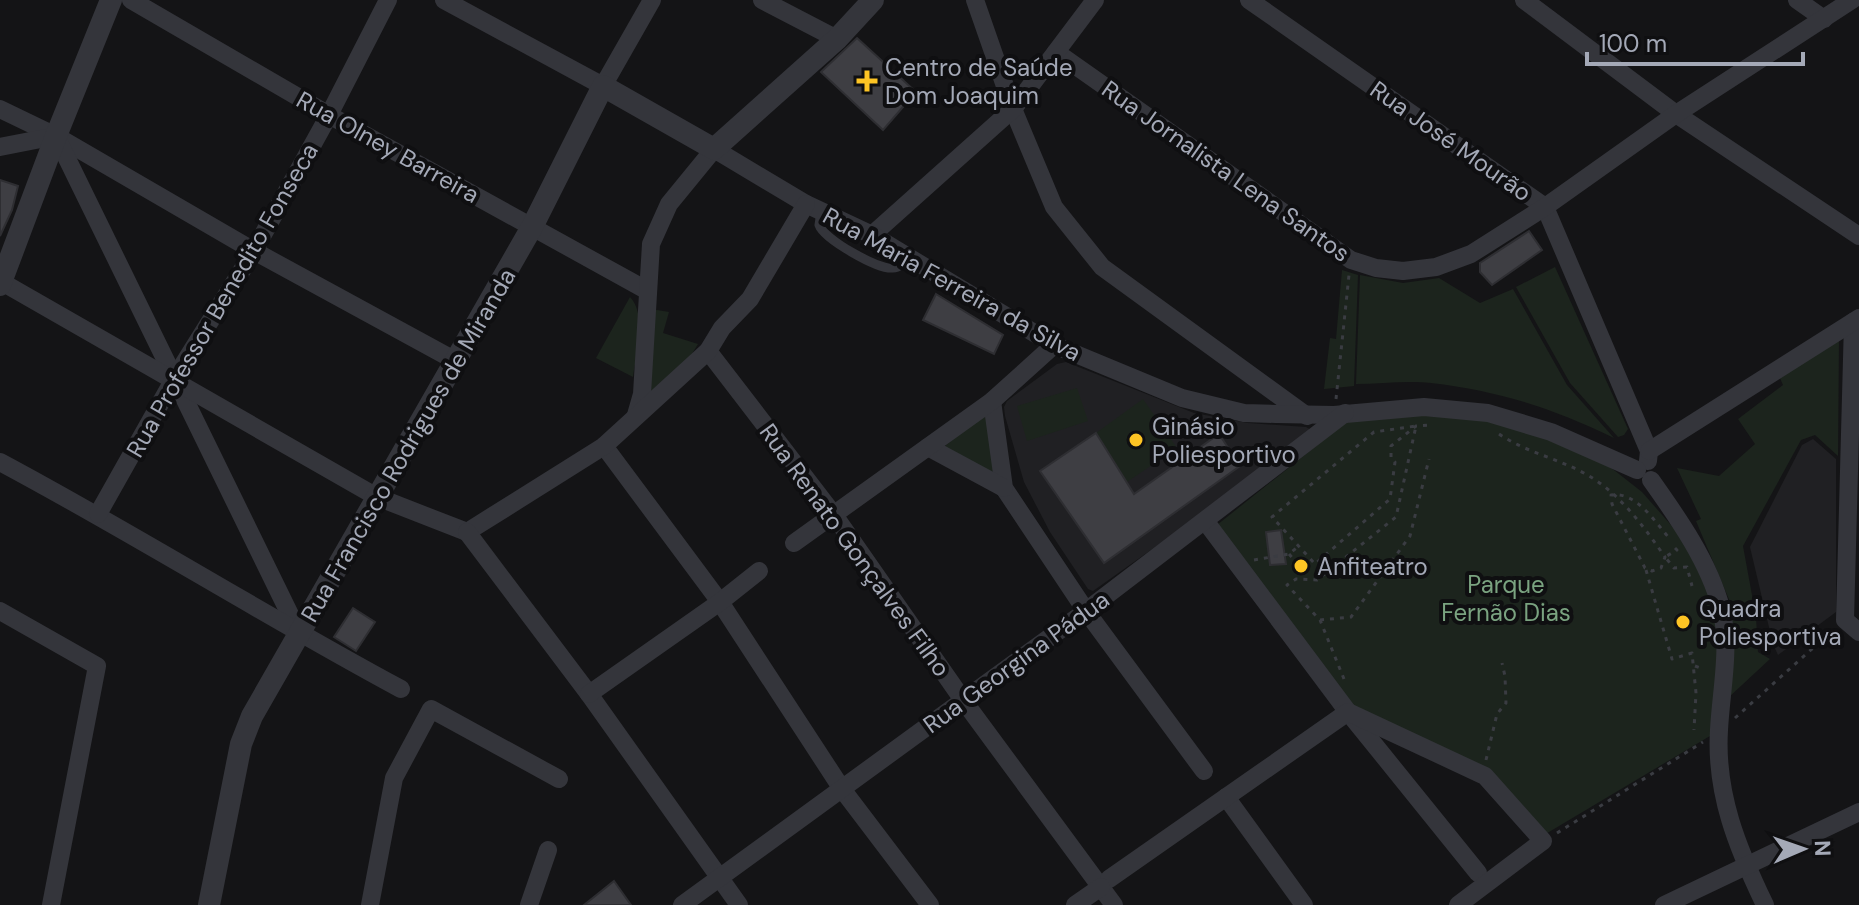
<svg xmlns="http://www.w3.org/2000/svg" width="1859" height="905" font-family="'DM Sans',sans-serif">
<style>
.built{fill:#202023}
.green{fill:#1c241d}
.building{fill:#3e3e43;stroke:#2e2e32;stroke-width:2}
.lines{fill:none;stroke-linecap:round;stroke-linejoin:round}
.path{stroke:#3a3c42;stroke-width:3;stroke-dasharray:4 6;stroke-linecap:butt}
.service{stroke:#34353b;stroke-width:9}
.minor{stroke:#34353b;stroke-width:18}
.tertiary{stroke:#34353b;stroke-width:22}
.poi-dot{fill:#fdc424;stroke:#0f0f11;stroke-width:3}
.labels{text-anchor:middle;dominant-baseline:central;stroke-width:8;stroke-linejoin:round;paint-order:stroke}
.poi-label{font-size:24px;fill:#a4a9b7;stroke:#0f0f11;text-anchor:start}
.street-label{font-size:24px;fill:#a4a9b7;stroke:#0f0f11}
.park-label{font-size:24px;fill:#7aa380;stroke:#0f0f11}
</style>
<rect width="100%" height="100%" fill="#141416"/>
<!-- built -->
<g class="built">
<path d="M1066 362 1194 413 1248 423 1306 427 1311 430 1292 450 1093 591 1088 589 1050 532 1024 482 1005 416 1004 407 1007 401 1057 364Z"/>
<path d="M1813 439 1836 459V612L1778 655 1773 644 1750 547 1802 445Z"/>
</g>
<!-- green -->
<g class="green">
<path d="M1555 267 1628 429 1624 435 1618 437 1570 383 1516 287Z"/>
<path d="M1342 270 1358 275 1354 386 1324 389 1330 338 1336 339Z"/>
<path d="M1360 275 1403 283 1439 278 1480 303 1513 289 1567 385 1614 438C1553 408 1499 391 1431 383 1407 380 1381 384 1356 384Z"/>
<path d="M630 297C647 314 636 355 633 377L596 358Z"/>
<path d="M651 309 669 312 663 333 698 344 690 357 648 396Z"/>
<path d="M1839 338 1838 456 1815 435 1801 440 1743 546 1756 617 1758 652 1770 659 1728 698 1732 657 1731 604 1696 521 1701 519 1677 468 1719 476 1755 444 1738 419 1783 385 1780 378Z"/>
<path d="M1077 388 1088 421 1027 441 1017 406Z"/>
<path d="M1143 399 1177 448 1127 482 1096 433Z"/>
<path d="M1407 413 1509 423 1605 463 1642 492 1678 533 1703 572 1720 635 1715 733 1544 835 1494 778 1358 711 1217 525 1346 422Z"/>
<path d="M986 416 999 477 944 447 978 418Z"/>
</g>
<!-- building -->
<g class="building">
<path d="M857 38 916 92 883 130 821 72Z"/>
<path d="M0 180 18 186 12 210 0 236Z"/>
<path d="M1529 231 1542 250 1492 285 1480 272V263Z"/>
<path d="M936 294 1003 335 994 354 923 320Z"/>
<path d="M1096 433 1134 494 1219 434 1240 466 1104 563 1040 471Z"/>
<path d="M1281 530 1286 564 1270 565 1266 532Z"/>
<path d="M353 608 375 622 356 651 334 637Z"/>
<path d="M614 881 631 905H584Z"/>
</g>
<g class="lines">
<!-- path -->
<g class="path">
<path d="M1336 399 1349 275"/>
<path d="M1499 434C1524 451 1552 457 1578 470 1616 488 1642 524 1665 557L1661 568 1652 571 1645 568 1612 504 1611 495C1636 491 1655 522 1670 539"/>
<path d="M1675 548 1677 550 1665 557 1674 568 1687 567 1692 586"/>
<path d="M1289 554 1296 562 1315 564"/>
<path d="M1254 560 1289 554 1299 546"/>
<path d="M1646 570 1672 659 1692 653 1696 693 1694 730"/>
<path d="M1320 620 1351 617 1410 536 1429 459"/>
<path d="M1695 666 1703 669"/>
<path d="M1344 679 1320 620 1287 585 1296 579 1317 580 1396 517 1416 426 1374 432 1272 517 1315 564 1390 499 1395 462 1391 458V446L1416 426 1433 425"/>
<path d="M1735 718 1833 630"/>
<path d="M1486 760 1497 714 1506 703 1505 676 1502 663"/>
<path d="M1557 833 1703 742"/>
</g>
<!-- service -->
<path class="service" d="M821 212 819 225C824 239 878 270 893 268 900 268 904 262 908 257"/>
<!-- minor -->
<g class="minor">
<path d="M131 0 329 115 648 291"/>
<path d="M444 0 603 86 652 0"/>
<path d="M762 0 837 39"/>
<path d="M975 0 1013 109 1054 207 1102 267 1307 416"/>
<path d="M1249 0 1545 207 1649 451 1648 461"/>
<path d="M1524 0 1676 114 1859 236"/>
<path d="M1797 0 1824 19"/>
<path d="M1056 52 1351 260 1376 268 1403 271 1436 267 1471 254 1545 207 1676 114 1852 0"/>
<path d="M0 109 56 136 254 251 454 360"/>
<path d="M0 147 56 136 300 635"/>
<path d="M872 235 1013 109 1095 0"/>
<path d="M0 281 377 497 467 532"/>
<path d="M1853 322 1845 620 1859 632"/>
<path d="M708 351 834 515 963 700 1114 905"/>
<path d="M992 401 1004 488 1086 611 1204 771"/>
<path d="M636 415 642 394 651 244 669 204 714 149 806 204 872 235 1054 345 1182 398 1244 413 1276 414 1334 415 1424 407 1488 413 1551 432 1637 470"/>
<path d="M604 446 720 602 842 789 930 905"/>
<path d="M928 447 1004 488"/>
<path d="M1649 451 1859 318"/>
<path d="M0 462C135 534 265 616 401 689"/>
<path d="M1651 480C1678 518 1709 562 1721 608 1731 648 1721 690 1719 730 1715 794 1738 849 1765 905"/>
<path d="M98 514 174 379 254 251 329 115 388 0"/>
<path d="M1206 522 1348 712 1478 873"/>
<path d="M467 532 604 446 708 351 722 328 750 299 806 204"/>
<path d="M467 532 589 694 739 905"/>
<path d="M794 543 992 401 1054 345"/>
<path d="M0 611 97 666 51 905"/>
<path d="M589 694 720 602 759 571"/>
<path d="M1226 797 1304 905"/>
<path d="M1109 879 1348 712 1485 776 1543 841 1458 905"/>
<path d="M370 905 394 778 431 709 559 779"/>
<path d="M529 905 548 850"/>
<path d="M682 905 1086 611 1345 413"/>
<path d="M1075 905 1101 887"/>
<path d="M1664 905 1859 812"/>
</g>
<!-- tertiary -->
<g class="tertiary">
<path d="M0 285 56 136 111 0"/>
<path d="M209 905 241 744 252 716 532 227 603 86 714 149 837 39 873 0"/>
</g>
</g>
<!-- markers -->
<g class="poi-dot">
<path d="M863 69h8v8h8v8h-8v8h-8v-8h-8v-8h8z"/>
<circle cx="1136" cy="440" r="8"/>
<circle cx="1301" cy="566" r="8"/>
<circle cx="1683" cy="622" r="8"/>
</g>
<g class="labels">
<!-- poi labels -->
<g class="poi-label">
<text x="885" y="67">Centro de Saúde<tspan x="885" dy="28">Dom Joaquim</tspan></text>
<text x="1152" y="426">Ginásio<tspan x="1152" dy="28">Poliesportivo</tspan></text>
<text x="1317" y="566">Anfiteatro</text>
<text x="1699" y="608">Quadra<tspan x="1699" dy="28">Poliesportiva</tspan></text>
</g>
<!-- street labels -->
<g class="street-label">
<text transform="translate(1451 141) rotate(35)">Rua José Mourão</text>
<text transform="translate(388 147) rotate(29)">Rua Olney Barreira</text>
<text transform="translate(1226 171) rotate(35)">Rua Jornalista Lena Santos</text>
<text transform="translate(952 284) rotate(29)">Rua Maria Ferreira da Silva</text>
<text transform="translate(222 300) rotate(-60)">Rua Professor Benedito Fonseca</text>
<text transform="translate(408 445) rotate(-60)">Rua Francisco Rodrigues de Miranda</text>
<text transform="translate(855 550) rotate(54)">Rua Renato Gonçalves Filho</text>
<text transform="translate(1016 662) rotate(-36)">Rua Georgina Pádua</text>
</g>
<!-- park labels -->
<g class="park-label">
<text x="1506" y="584">Parque<tspan x="1506" dy="28">Fernão Dias</tspan></text>
</g>
</g>
<!-- north arrow -->
<g transform="translate(1803 849) rotate(88)" stroke="#0f0f11" stroke-width="6" paint-order="stroke">
<path d="M0-6L14 30L0 20L-14 30Z" fill="#a4a9b7"/>
<text y="-12" font-size="22" font-weight="bold" text-anchor="middle" fill="#a4a9b7">N</text>
</g>
<!-- scale -->
<path d="M1587 52v12h216v-12" fill="none" stroke="#a4a9b7" stroke-width="4"/>
<text x="1599" y="52" font-size="24" fill="#a4a9b7" stroke="#0f0f11" stroke-width="6" paint-order="stroke">100 m</text>
</svg>
